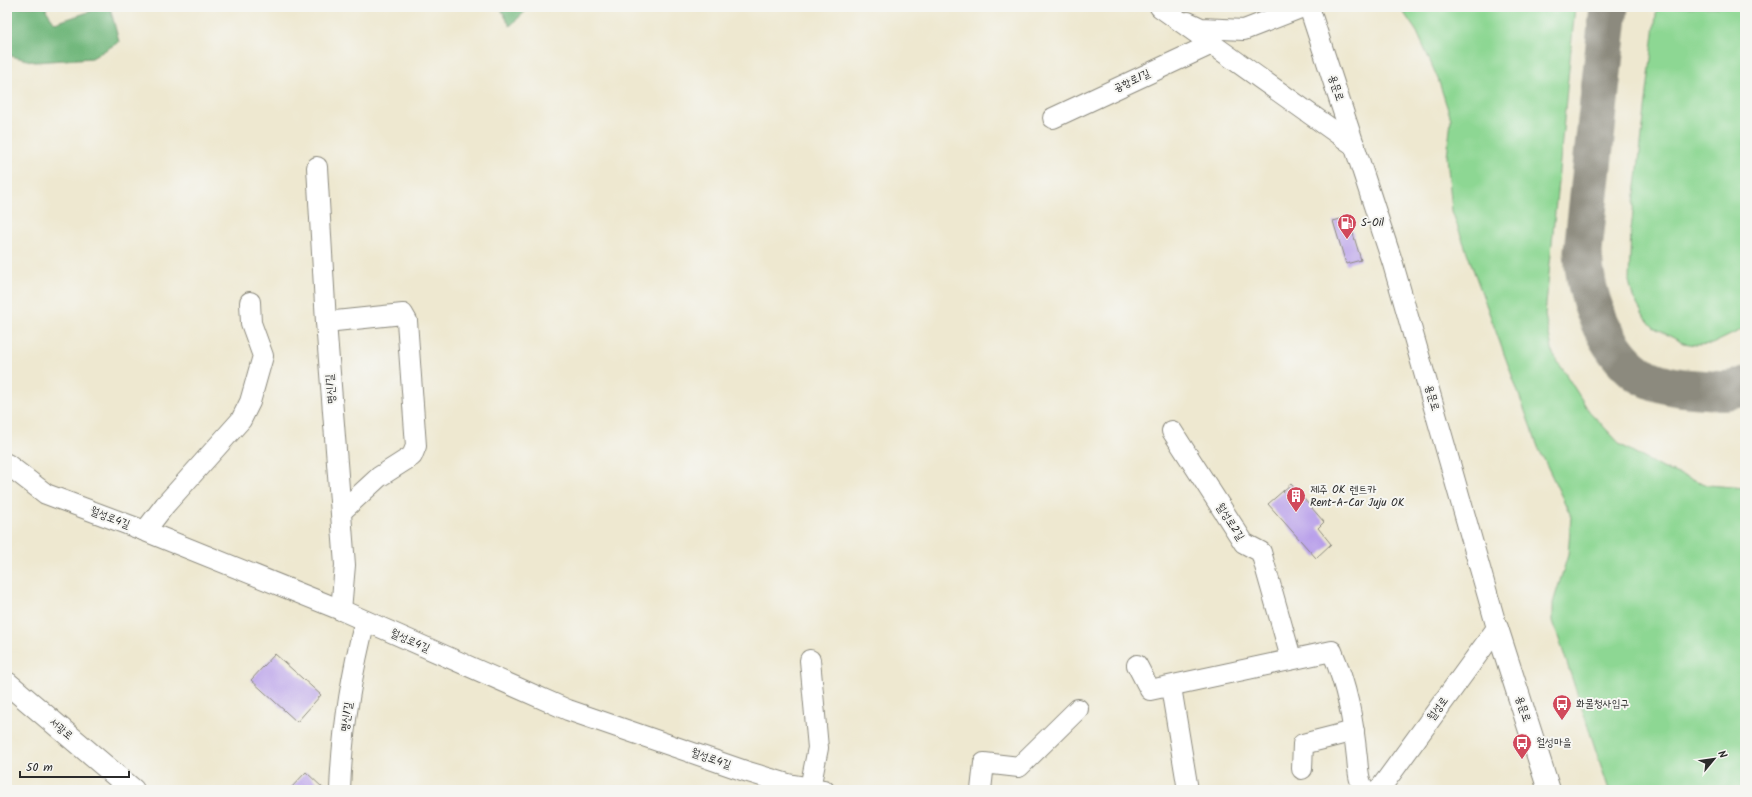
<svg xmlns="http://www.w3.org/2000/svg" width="1752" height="797" font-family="Kalam,'Poor Story',sans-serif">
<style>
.green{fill:#8dd793;stroke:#5c815f}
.forest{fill:#72b87d;stroke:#4e7254}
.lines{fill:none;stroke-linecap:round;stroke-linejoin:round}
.taxiway{stroke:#8c8a7e;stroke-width:39}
.building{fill:#b89fea}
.minor-casing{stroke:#8c8a7e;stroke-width:22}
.major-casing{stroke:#8c8a7e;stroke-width:24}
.minor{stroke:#fff;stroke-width:20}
.major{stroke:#fff;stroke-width:22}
.labels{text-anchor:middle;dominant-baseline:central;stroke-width:4;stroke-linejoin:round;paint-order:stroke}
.street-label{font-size:11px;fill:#2b2b2b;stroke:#f6f6f2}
.poi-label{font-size:11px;fill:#2b2b2b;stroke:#f6f6f2;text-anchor:start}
</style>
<rect width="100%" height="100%" fill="#f6f6f2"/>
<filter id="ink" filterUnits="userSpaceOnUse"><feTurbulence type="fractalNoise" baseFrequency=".025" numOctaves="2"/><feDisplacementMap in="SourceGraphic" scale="8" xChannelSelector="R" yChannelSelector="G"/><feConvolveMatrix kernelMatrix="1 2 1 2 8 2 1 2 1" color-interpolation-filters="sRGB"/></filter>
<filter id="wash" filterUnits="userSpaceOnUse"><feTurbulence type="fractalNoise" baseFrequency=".012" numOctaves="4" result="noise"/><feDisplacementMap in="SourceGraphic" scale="16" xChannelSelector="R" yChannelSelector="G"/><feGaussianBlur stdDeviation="0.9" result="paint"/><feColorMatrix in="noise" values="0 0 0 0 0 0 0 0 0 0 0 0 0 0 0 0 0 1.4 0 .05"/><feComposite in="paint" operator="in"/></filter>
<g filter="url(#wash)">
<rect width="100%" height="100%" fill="#eee8d0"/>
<!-- green -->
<g class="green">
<path d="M1400 7H1575L1545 315 1553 354 1589 411 1621 445 1660 467 1708 485 1745 488V790H1609L1553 621V603L1568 555 1571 516 1538 447 1452 211 1447 157 1451 119 1438 79 1417 32Z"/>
<path d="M1657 7H1745V328L1712 344 1696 345 1683 343 1653 327 1643 315 1633 297 1629 281 1631 229Z"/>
</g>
<!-- forest -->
<g class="forest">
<path d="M7 7H47L46 10 55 23 104 7H110L119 42 92 58 35 62 7 55Z"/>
<path d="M500 7H530L510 26Z"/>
</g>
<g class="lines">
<!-- taxiway -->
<path class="taxiway" d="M1609 7 1583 251C1584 293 1603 347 1638 373 1655 384 1678 388 1697 389 1714 390 1729 393 1745 386"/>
</g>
<g id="blocks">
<!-- building -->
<g class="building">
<path d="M1348 217 1361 260 1346 264 1333 221Z"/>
<path d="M1291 484 1324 522 1318 528 1331 544 1316 558 1268 504Z"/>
<path d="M275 654 321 695 297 722 251 680Z"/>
<path d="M306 772 324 789 323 790H289Z"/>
</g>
</g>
</g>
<g filter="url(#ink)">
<use href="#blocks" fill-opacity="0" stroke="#8c8a7e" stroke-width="1"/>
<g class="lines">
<defs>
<g id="minor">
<path d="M1160 7 1355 146"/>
<path d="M1309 7 1393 264 1497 628 1379 790"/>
<path d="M1188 22 1201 28 1244 30 1303 7"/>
<path d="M1053 118 1212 44"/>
<path d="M317 167 326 322 345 565 341 610"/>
<path d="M326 322 403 314 407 321 416 446 412 456 379 477 341 512"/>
<path d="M1172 431 1244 543 1261 552 1291 658"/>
<path d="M7 464 46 494 145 531 341 610 568 710 745 771 788 784 824 790"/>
<path d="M145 531 165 505 241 420 250 402 263 356 251 323 250 302"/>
<path d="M1137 665 1150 690 1332 651C1347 687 1353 719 1357 758 1358 767 1358 784 1366 790"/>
<path d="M1171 687 1188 790"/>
<path d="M1302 769 1303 744 1354 731"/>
<path d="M810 788 818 748 810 660"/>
<path d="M340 790C342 734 351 676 365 621"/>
<path d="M981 790 984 763 1019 767 1078 709"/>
</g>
<g id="major">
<path d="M1497 628 1549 790"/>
<path d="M7 683 133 790"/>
</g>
</defs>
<!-- minor casing -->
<use href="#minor" class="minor-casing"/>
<!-- major casing -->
<use href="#major" class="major-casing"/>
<!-- minor -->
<use href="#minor" class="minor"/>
<!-- major -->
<use href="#major" class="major"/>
</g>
</g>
<!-- icons -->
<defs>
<symbol id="fuel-pin" viewBox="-11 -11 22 30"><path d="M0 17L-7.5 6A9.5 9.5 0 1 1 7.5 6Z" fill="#d1495b" stroke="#f6f6f2"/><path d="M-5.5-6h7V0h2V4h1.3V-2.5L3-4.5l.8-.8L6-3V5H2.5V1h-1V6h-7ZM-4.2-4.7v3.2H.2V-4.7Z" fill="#fff"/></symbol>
<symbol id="building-pin" viewBox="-11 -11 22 30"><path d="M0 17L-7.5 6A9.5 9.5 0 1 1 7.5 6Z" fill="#d1495b" stroke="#f6f6f2"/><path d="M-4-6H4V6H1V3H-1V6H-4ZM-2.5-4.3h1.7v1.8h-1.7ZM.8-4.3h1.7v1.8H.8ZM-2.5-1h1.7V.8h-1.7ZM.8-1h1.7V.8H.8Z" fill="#fff"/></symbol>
<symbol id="bus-pin" viewBox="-11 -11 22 30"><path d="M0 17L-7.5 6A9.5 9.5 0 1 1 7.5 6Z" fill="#d1495b" stroke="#f6f6f2"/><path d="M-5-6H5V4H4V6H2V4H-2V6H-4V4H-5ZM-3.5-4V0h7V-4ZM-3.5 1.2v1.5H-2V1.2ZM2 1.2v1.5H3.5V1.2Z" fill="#fff"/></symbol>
</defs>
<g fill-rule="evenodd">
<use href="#fuel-pin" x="1336" y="212" width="22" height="30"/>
<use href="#building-pin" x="1285" y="485" width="22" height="30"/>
<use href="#bus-pin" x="1551" y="693" width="22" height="30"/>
<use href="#bus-pin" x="1511" y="732" width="22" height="30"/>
</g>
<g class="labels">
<!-- street labels -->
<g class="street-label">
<text transform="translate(1132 81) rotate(-25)">공항로1길</text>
<text transform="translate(1336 88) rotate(72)">용문로</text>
<text transform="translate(331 389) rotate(-94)">명신1길</text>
<text transform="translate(1432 398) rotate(74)">용문로</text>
<text transform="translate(110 518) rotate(21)">월성로4길</text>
<text transform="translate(1230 522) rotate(57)">월성로2길</text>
<text transform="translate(410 641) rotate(24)">월성로4길</text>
<text transform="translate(1438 709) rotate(-54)">월성로</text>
<text transform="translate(1523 709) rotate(72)">용문로</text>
<text transform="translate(347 717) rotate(-82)">명신1길</text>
<text transform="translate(61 729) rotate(40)">서광로</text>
<text transform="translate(711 759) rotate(19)">월성로4길</text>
</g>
<!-- poi labels -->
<g class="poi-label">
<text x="1361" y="223">S-Oil</text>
<text x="1310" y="490">제주 OK 렌트카<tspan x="1310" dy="13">Rent-A-Car Juju OK</tspan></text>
<text x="1576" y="704">화물청사입구</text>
<text x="1536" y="743">월성마을</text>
</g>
</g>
<!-- margin -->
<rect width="1752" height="797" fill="none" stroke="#f6f6f2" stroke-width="24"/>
<!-- north arrow -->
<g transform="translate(1714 759) rotate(61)" stroke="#f6f6f2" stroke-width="3" paint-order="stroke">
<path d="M0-3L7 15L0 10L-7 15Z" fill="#2b2b2b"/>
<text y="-6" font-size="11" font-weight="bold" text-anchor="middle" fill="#2b2b2b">N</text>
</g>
<!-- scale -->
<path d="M20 771v6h109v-6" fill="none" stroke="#2b2b2b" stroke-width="2"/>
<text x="26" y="771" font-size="12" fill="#2b2b2b" stroke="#f6f6f2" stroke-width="3" paint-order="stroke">50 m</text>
</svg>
